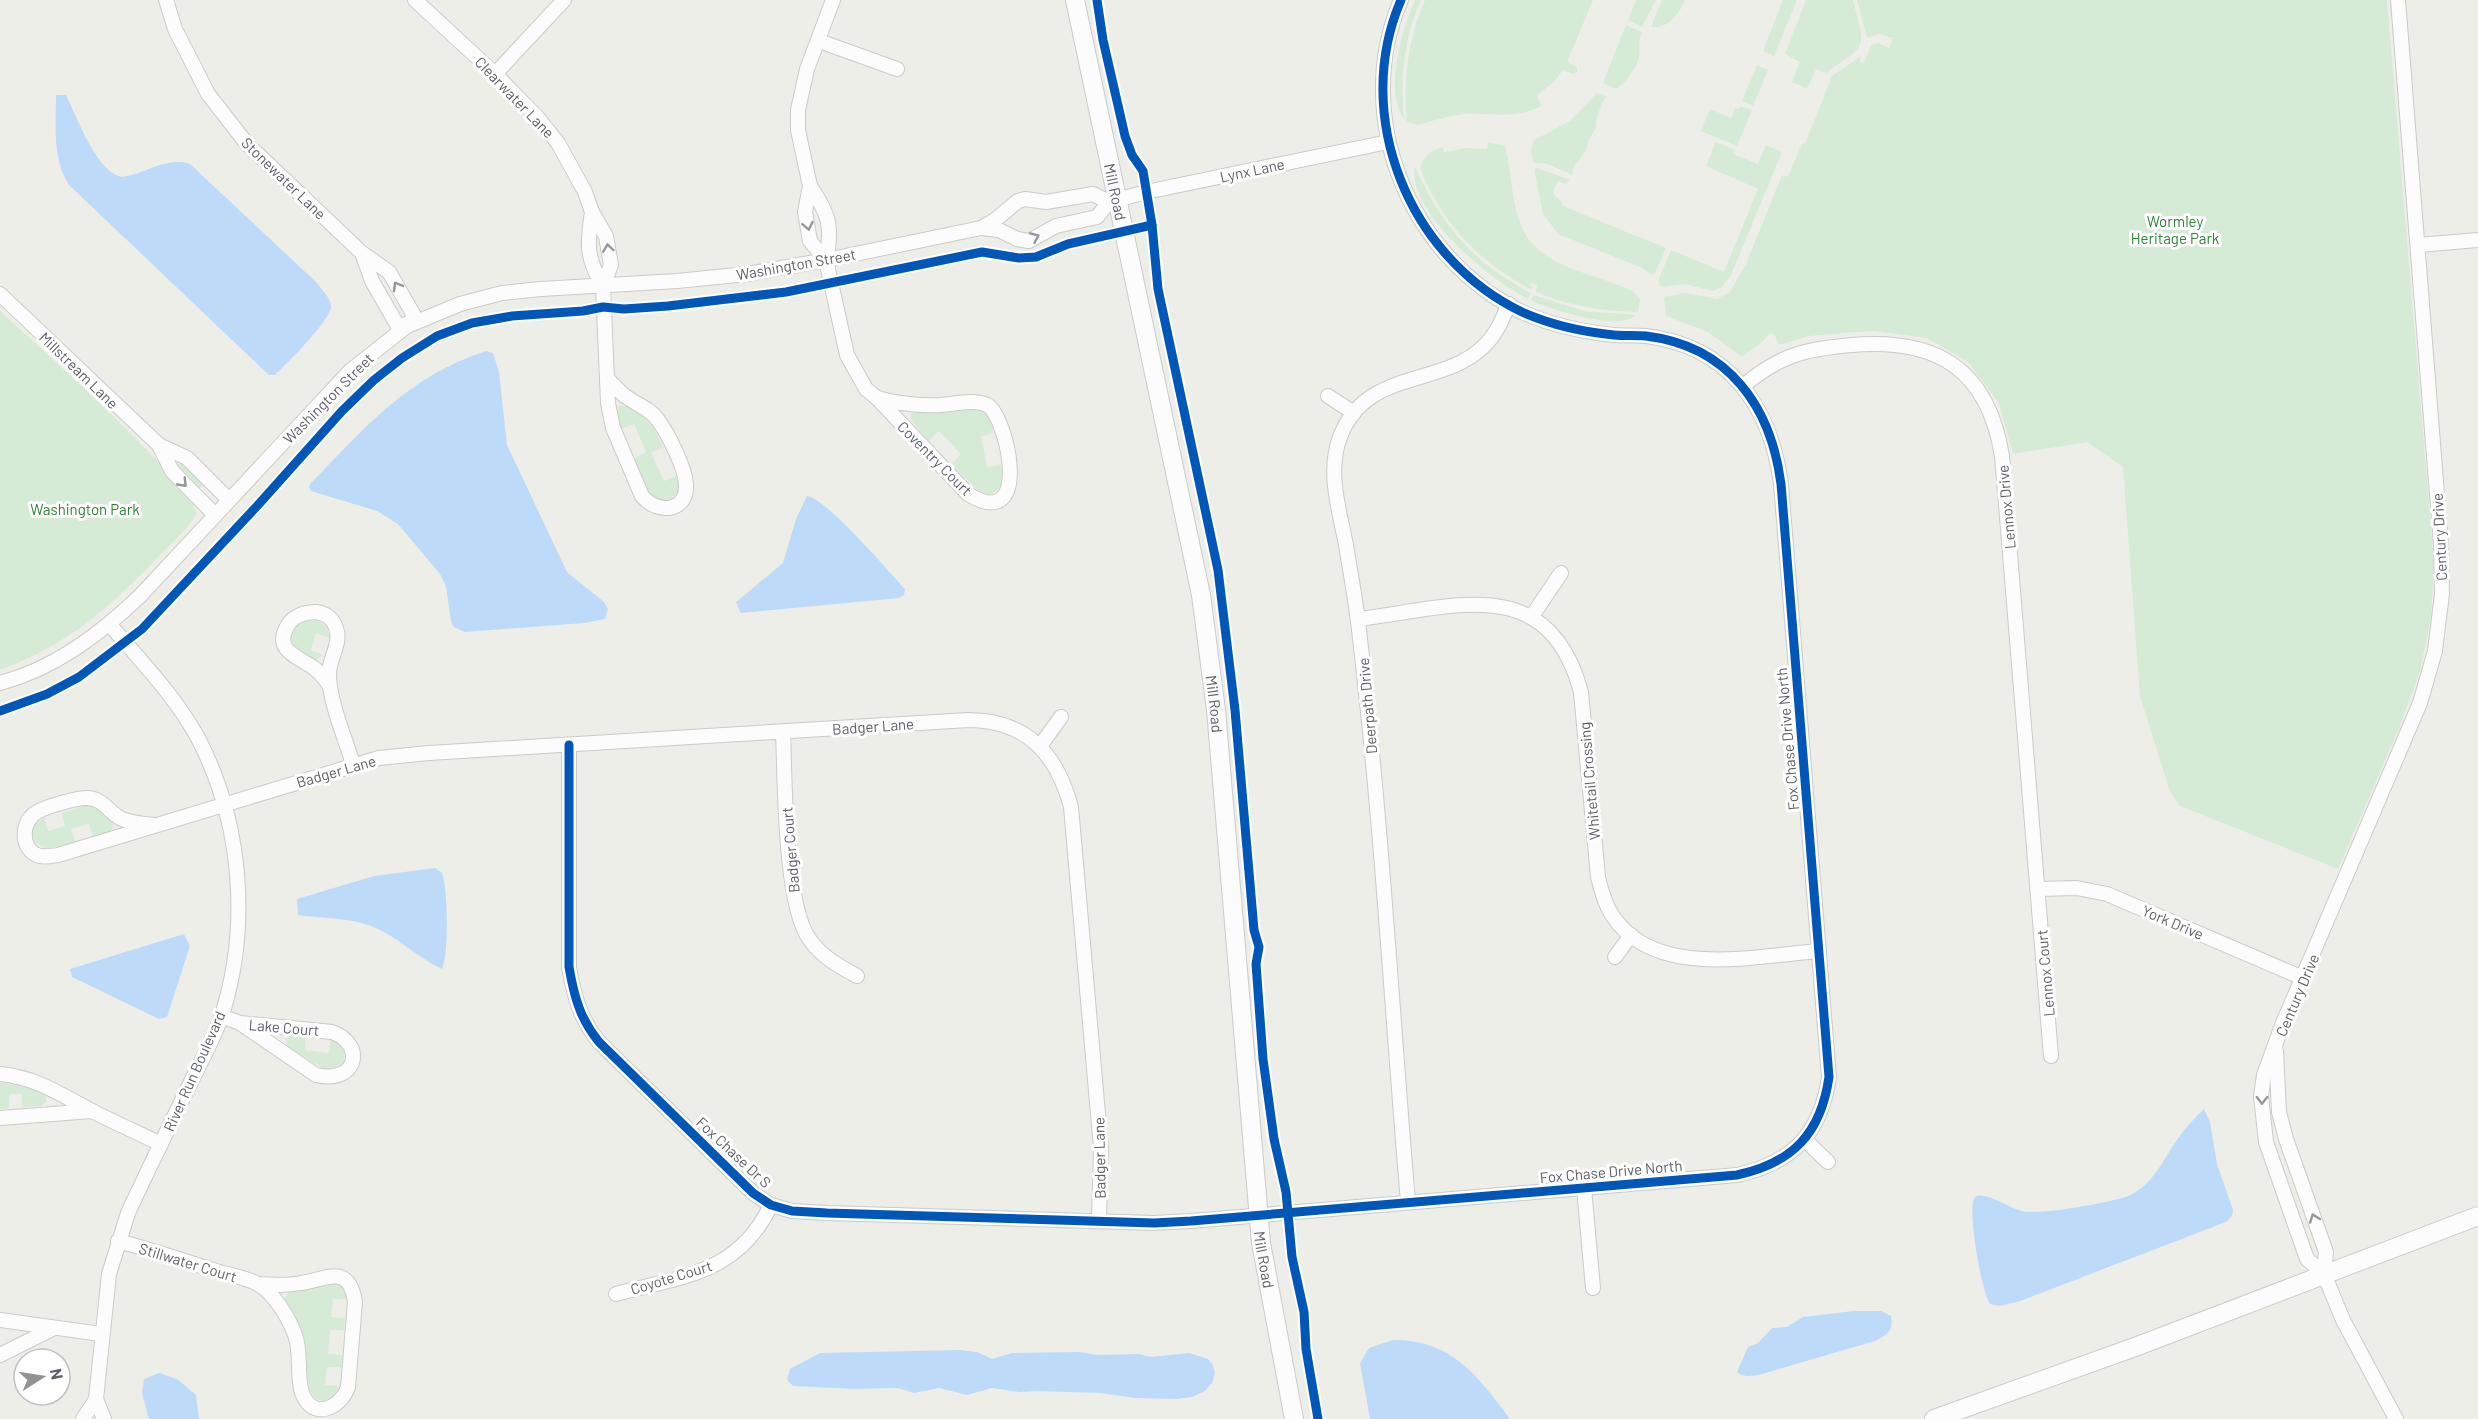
<svg xmlns="http://www.w3.org/2000/svg" width="2478" height="1419" font-family="Barlow,sans-serif">
<style>
.green{fill:#d5ebd5}
.water{fill:#bddaf8}
.lines{fill:none;stroke-linecap:round;stroke-linejoin:round}
.street-casing{stroke:#cacbc9;stroke-width:16}
.secondary-casing{stroke:#cacbca;stroke-width:20}
.street{stroke:#fcfcfc;stroke-width:14}
.secondary{stroke:#fcfcfc;stroke-width:18}
.cycleway-casing{stroke:#fff;stroke-width:13}
.cycleway{stroke:#0057b8;stroke-width:9}
.oneway{stroke:#95979b}
.labels{text-anchor:middle;dominant-baseline:central;stroke-width:6;stroke-linejoin:round;paint-order:stroke}
.street-label{font-size:15px;fill:#5d6167;stroke:#fff}
.park-label{font-size:15px;fill:#2f843a;stroke:#fff}
</style>
<rect width="100%" height="100%" fill="#eeeee9"/>
<!-- green -->
<g class="green">
<path d="M1415 0H1421C1404 38 1400 78 1404 119 1384 91 1402 29 1415 0Z"/>
<path d="M1425 0H1593L1567 62 1577 67V72L1573 74 1563 70 1554 82 1537 95 1541 106C1515 120 1491 112 1463 114 1448 116 1432 121 1418 125L1407 122C1403 79 1408 39 1425 0Z"/>
<path d="M1636 0H1656L1642 27 1628 20Z"/>
<path d="M1662 0H1685C1680 13 1667 30 1651 27Z"/>
<path d="M1783 0H1797L1774 56 1763 51Z"/>
<path d="M1806 0H1853C1866 51 1868 43 1826 73L1816 69 1807 89 1792 82 1800 62 1785 54Z"/>
<path d="M1857 0H2387L2434 565 2431 617 2420 671 2400 726 2338 869 2180 806 2170 792 2140 696 2123 467 2087 442 2013 454 1999 403 1968 362 1927 338 1874 331 1855 332 1809 336 1779 345 1774 334 1770 333 1763 341 1742 357 1708 332 1666 316 1664 297 1685 293 1717 299 1730 292 1746 264 1782 175 1788 177 1802 143 1805 144 1832 76 1861 56 1860 62 1864 63 1871 45 1878 43 1889 48 1893 38 1879 34 1867 38Z"/>
<path d="M1626 25 1642 32C1638 40 1640 47 1639 57 1637 67 1625 84 1616 89L1603 83Z"/>
<path d="M1757 65 1768 70 1753 106 1742 101Z"/>
<path d="M1597 93 1607 96C1602 101 1595 120 1596 128L1588 141 1586 151 1574 166 1572 175 1545 163H1533L1531 150 1534 140 1570 121Z"/>
<path d="M1740 106 1752 110 1737 146 1701 131 1710 109 1731 118 1735 108 1739 109Z"/>
<path d="M1716 142 1735 150 1734 154 1758 164 1766 145 1782 152 1731 275 1722 287 1713 291 1685 284 1662 287 1658 281 1671 250 1724 272 1758 189 1706 166Z"/>
<path d="M1488 143 1504 145 1505 147C1512 173 1511 201 1521 225 1537 269 1598 273 1634 292L1640 299 1638 312C1602 311 1569 306 1536 292L1537 285 1531 282 1529 285 1533 287 1530 289C1479 262 1441 222 1420 168 1424 156 1430 151 1443 147L1444 152 1468 148 1487 149Z"/>
<path d="M1415 166C1439 223 1475 265 1531 293L1528 299C1492 281 1406 212 1415 166Z"/>
<path d="M1538 168 1570 180 1566 184 1558 181 1553 190 1554 195 1561 201 1563 206 1666 248 1655 273 1652 275 1642 268 1558 234 1543 214 1534 169Z"/>
<path d="M1533 295 1584 311 1636 315C1618 332 1555 310 1534 302L1531 300Z"/>
<path d="M0 311C30 339 195 485 196 513 191 527 174 540 164 551 111 606 72 643 0 670Z"/>
<path d="M619 406C643 403 654 429 663 447L651 453 664 481 676 476C682 489 677 500 662 502L650 494 634 458 646 452 634 424 621 429 616 414Z"/>
<path d="M977 410 988 414 994 433 981 436 987 467 1001 465 1003 481 1001 487 991 494 979 492 952 464 961 454 939 431 929 441 910 419 911 414 918 411Z"/>
<path d="M182 461 205 485 198 489 176 467Z"/>
<path d="M316 620C324 623 329 628 329 638L316 633 311 650 323 655 315 660C309 657 299 652 295 647 283 631 302 620 316 620Z"/>
<path d="M87 805C97 806 109 816 114 824L111 831 93 837 89 824 71 829 75 842 46 849 34 841 32 832 35 824 44 818 48 831 65 826 62 813Z"/>
<path d="M290 1035 306 1037 305 1050 329 1053 331 1040C342 1042 346 1050 344 1061L336 1070H325L287 1046 286 1039Z"/>
<path d="M0 1082 30 1088 46 1096V1102L41 1106 22 1107V1094H9V1108L0 1109Z"/>
<path d="M329 1282C340 1284 346 1288 347 1299H333L331 1317 345 1318 344 1330H330L328 1354 342 1355 341 1367H327L325 1385 339 1386 333 1397 323 1401C300 1397 310 1356 304 1337 300 1323 289 1312 284 1299L288 1292Z"/>
</g>
<!-- water -->
<g class="water">
<path d="M56 95H66C77 117 97 173 122 177 145 174 167 156 190 164L317 283C322 290 331 298 331 307 330 321 287 363 275 375H269L69 185C52 160 56 125 56 95Z"/>
<path d="M486 351 493 353 499 372 507 445 567 572 604 602 608 609 605 619 584 623 465 632 454 627 451 622 446 586 440 574 398 524 377 511 311 491 309 487 311 483C367 426 407 377 486 351Z"/>
<path d="M807 496C826 498 889 572 905 589L904 595 899 598 741 613 736 602 783 563 796 519Z"/>
<path d="M435 868 442 873C448 889 449 954 442 969 420 959 402 941 380 930 355 917 325 919 298 915L297 899 374 876Z"/>
<path d="M184 934 190 946 167 1017 159 1019 72 977 70 969Z"/>
<path d="M2204 1109 2210 1122 2217 1164 2233 1210 2232 1216 2226 1222 2020 1301 2000 1306 1990 1304C1982 1294 1966 1205 1975 1197 1983 1190 2012 1209 2022 1211 2042 1215 2100 1204 2122 1198 2154 1190 2165 1153 2185 1129 2191 1122 2197 1116 2204 1109Z"/>
<path d="M1853 1311H1881L1891 1316C1894 1331 1887 1335 1875 1341L1762 1374C1752 1376 1744 1378 1737 1372L1748 1347 1758 1343 1772 1328 1787 1327 1803 1317Z"/>
<path d="M1393 1340C1451 1339 1478 1376 1510 1419H1370L1360 1363 1369 1348Z"/>
<path d="M960 1350 977 1352 992 1359 1012 1353 1079 1352 1098 1355 1139 1354 1151 1357 1189 1353 1208 1359 1213 1365 1215 1373 1212 1383 1205 1391 1192 1397 1176 1399 1135 1398 1101 1393 1037 1391 1020 1392 992 1388 967 1395 939 1388 914 1393 898 1388 854 1389 793 1386 787 1380 790 1369 820 1353Z"/>
<path d="M159 1373 177 1379 196 1395 199 1419H149L142 1393 144 1379Z"/>
</g>
<g class="lines">
<defs>
<g id="street">
<path d="M166 0 175 29 208 94 247 144 362 253 389 272 416 319 399 328 372 281 362 253"/>
<path d="M415 0 495 74 538 118 558 143 585 192 592 212 606 236 611 265 603 286 608 403 613 428 642 496C658 515 688 512 686 484 685 467 668 434 658 420 650 408 637 405 625 396 619 391 614 385 608 380"/>
<path d="M833 0 807 69 798 110V130L810 186 805 212 810 241 826 260 847 355 866 389 877 398"/>
<path d="M819 41 897 69"/>
<path d="M495 74 564 0"/>
<path d="M810 186C829 214 833 227 826 260"/>
<path d="M592 212C587 244 586 258 603 286"/>
<path d="M981 228 999 230 1017 239 1029 241 1056 226 1097 217 1109 202 1146 192 1388 142"/>
<path d="M2418 245 2478 240"/>
<path d="M0 294 159 445 187 458 229 500"/>
<path d="M1743 386C1780 355 1805 349 1852 345 1937 338 1988 369 2002 456L2051 1056"/>
<path d="M1328 396 1354 413"/>
<path d="M877 398C898 404 919 406 941 405 955 404 974 399 987 405 1006 413 1035 535 968 494Z"/>
<path d="M159 445 172 471 215 515"/>
<path d="M1532 616 1561 573"/>
<path d="M1358 619C1452 608 1548 570 1581 692L1598 877C1601 890 1605 904 1612 915 1654 980 1755 956 1819 951"/>
<path d="M0 683C54 669 100 634 140 596L350 371 407 326 460 304 502 293 541 289 677 281 747 274 826 260 981 228 995 220 1018 201 1025 199 1046 202 1093 194 1109 202"/>
<path d="M329 685C325 678 320 673 314 668 299 657 272 651 288 625 293 616 305 612 316 612 325 613 333 618 336 628 342 644 328 659 329 676 330 703 345 738 353 764"/>
<path d="M783 732C785 779 784 906 810 940 822 957 839 966 857 976"/>
<path d="M569 745V967C574 996 580 1019 599 1042L753 1193 771 1205 792 1211 827 1213 1154 1223 1191 1221 1737 1175C1793 1163 1821 1133 1829 1077L1781 484C1771 407 1729 346 1646 336 1636 335 1625 336 1614 335 1583 332 1551 325 1522 312 1409 258 1351 116 1401 0"/>
<path d="M1040 746 1061 717"/>
<path d="M154 825C143 824 132 823 122 819 109 813 103 798 87 798 76 798 43 807 34 814 22 824 21 845 35 854 41 858 51 856 58 855L379 758 429 753 968 720C1026 720 1057 754 1071 807L1101 1148 1099 1220"/>
<path d="M2038 889 2077 888 2107 894 2303 978"/>
<path d="M1615 957 1631 935"/>
<path d="M221 1016 240 1023 316 1075C356 1085 367 1045 332 1032L240 1023"/>
<path d="M2276 1051 2279 1112 2286 1139 2326 1252 2324 1274"/>
<path d="M0 1074C36 1077 63 1096 94 1112 116 1123 138 1133 161 1144"/>
<path d="M0 1118 92 1111"/>
<path d="M1804 1139 1828 1162"/>
<path d="M1584 1188 1593 1288"/>
<path d="M1408 1202C1392 1014 1382 826 1360 639 1357 607 1351 576 1346 545 1339 509 1327 472 1340 437 1366 368 1440 388 1483 347 1496 335 1502 320 1509 304"/>
<path d="M118 1241C152 1250 185 1261 219 1272 231 1275 247 1278 258 1284 274 1293 289 1318 295 1335 303 1354 294 1387 307 1402 321 1419 343 1403 348 1387L355 1302C349 1263 327 1279 301 1283 287 1286 273 1285 258 1284"/>
<path d="M616 1294C683 1276 738 1274 771 1205"/>
<path d="M0 1320 101 1334"/>
<path d="M0 1355 54 1328"/>
<path d="M96 1399 104 1419"/>
<path d="M83 1419 96 1399 109 1274 128 1213C147 1172 167 1131 187 1090 199 1065 213 1041 222 1015 250 926 242 824 199 740 176 697 141 661 110 625"/>
<path d="M2396 1419 2343 1320 2324 1274 2307 1259 2266 1142 2261 1096 2264 1075 2283 1023 2420 703 2435 651 2442 594 2441 545 2398 0"/>
</g>
<g id="secondary">
<path id="s1" d="M1075 0 1201 595 1216 710 1261 1243 1294 1419"/>
<path d="M1934 1419 2135 1347 2478 1216"/>
</g>
</defs>
<!-- street casing -->
<use href="#street" class="street-casing"/>
<!-- secondary casing -->
<use href="#secondary" class="secondary-casing"/>
<!-- street -->
<use href="#street" class="street"/>
<!-- secondary -->
<use href="#secondary" class="secondary"/>
<defs>
<g id="cycleway">
<path d="M1097 0 1103 40 1125 136 1132 155 1143 171 1152 225 1158 289 1218 570 1235 710 1254 930 1259 947 1256 964 1263 1059 1274 1139 1286 1192 1292 1257 1304 1312 1306 1349 1318 1419"/>
<path d="M0 711 47 694 79 677 142 629 258 505 342 411 374 380 402 358 437 336 472 323 512 316 583 311 603 307 624 309 668 306 786 292 982 252 1019 258 1036 257 1068 244 1152 225"/>
<path d="M569 745V967C574 996 580 1019 599 1042L753 1193 771 1205 792 1211 827 1213 1154 1223 1191 1221 1737 1175C1793 1163 1821 1133 1829 1077L1781 484C1771 407 1729 346 1646 336 1636 335 1625 336 1614 335 1583 332 1551 325 1522 312 1409 258 1351 116 1401 0"/>
</g>
</defs>
<!-- cycleway casing -->
<use href="#cycleway" class="cycleway-casing"/>
<!-- cycleway -->
<use href="#cycleway" class="cycleway"/>
</g>
<!-- one-way arrows -->
<defs><path id="oneway-chevron" d="M-2-3.5L2.5 0L-2 3.5" fill="none" stroke-width="1.6" stroke-linecap="round" stroke-linejoin="round" transform="scale(1.5)"/></defs>
<g class="oneway">
<use href="#oneway-chevron" transform="translate(808 226) rotate(79)"/>
<use href="#oneway-chevron" transform="translate(1035 237) rotate(-24)"/>
<use href="#oneway-chevron" transform="translate(608 248) rotate(-98)"/>
<use href="#oneway-chevron" transform="translate(397 286) rotate(-120)"/>
<use href="#oneway-chevron" transform="translate(183 483) rotate(46)"/>
<use href="#oneway-chevron" transform="translate(2262 1100) rotate(91)"/>
<use href="#oneway-chevron" transform="translate(2314 1218) rotate(-110)"/>
</g>
<g class="labels">
<!-- street labels -->
<g class="street-label">
<text transform="translate(515 97) rotate(46)">Clearwater Lane</text>
<text transform="translate(1252 170) rotate(-12)">Lynx Lane</text>
<text transform="translate(284 178) rotate(44)">Stonewater Lane</text>
<text stroke="none"><textPath href="#s1" startOffset="196">Mill Road</textPath></text>
<text transform="translate(796 264) rotate(-10)">Washington Street</text>
<text transform="translate(79 370) rotate(44)">Millstream Lane</text>
<text transform="translate(328 398) rotate(-45)">Washington Street</text>
<text transform="translate(935 458) rotate(45)">Coventry Court</text>
<text transform="translate(2006 507) rotate(-95)">Lennox Drive</text>
<text transform="translate(2439 537) rotate(-93)">Century Drive</text>
<text stroke="none"><textPath href="#s1" startOffset="718">Mill Road</textPath></text>
<text transform="translate(1367 706) rotate(-95)">Deerpath Drive</text>
<text transform="translate(873 726) rotate(-4)">Badger Lane</text>
<text transform="translate(1787 739) rotate(-95)">Fox Chase Drive North</text>
<text transform="translate(336 771) rotate(-16)">Badger Lane</text>
<text transform="translate(1589 781) rotate(-95)">Whitetail Crossing</text>
<text transform="translate(790 850) rotate(-95)">Badger Court</text>
<text transform="translate(2173 922) rotate(23)">York Drive</text>
<text transform="translate(2045 973) rotate(-95)">Lennox Court</text>
<text transform="translate(2297 995) rotate(-67)">Century Drive</text>
<text transform="translate(284 1027) rotate(5)">Lake Court</text>
<text transform="translate(194 1071) rotate(-66)">River Run Boulevard</text>
<text transform="translate(734 1152) rotate(43)">Fox Chase Dr S</text>
<text transform="translate(1099 1158) rotate(-91)">Badger Lane</text>
<text transform="translate(1611 1171) rotate(-5)">Fox Chase Drive North</text>
<text stroke="none"><textPath href="#s1" startOffset="1276">Mill Road</textPath></text>
<text transform="translate(188 1262) rotate(17)">Stillwater Court</text>
<text transform="translate(671 1277) rotate(-17)">Coyote Court</text>
</g>
<!-- park labels -->
<g class="park-label">
<text x="2175" y="221">Wormley<tspan x="2175" dy="17">Heritage Park</tspan></text>
<text x="85" y="509">Washington Park</text>
</g>
</g>
<!-- north arrow -->
<g transform="translate(42 1377) rotate(78)"><circle r="28" fill="#ffffff" stroke="#bec0c2" stroke-width="1.5"/>
<path d="M0-4.5L10 22L0 15L-10 22Z" fill="#909294"/>
<text y="-9" font-size="16" font-weight="bold" text-anchor="middle" fill="#5d6167">N</text>
</g>
</svg>
